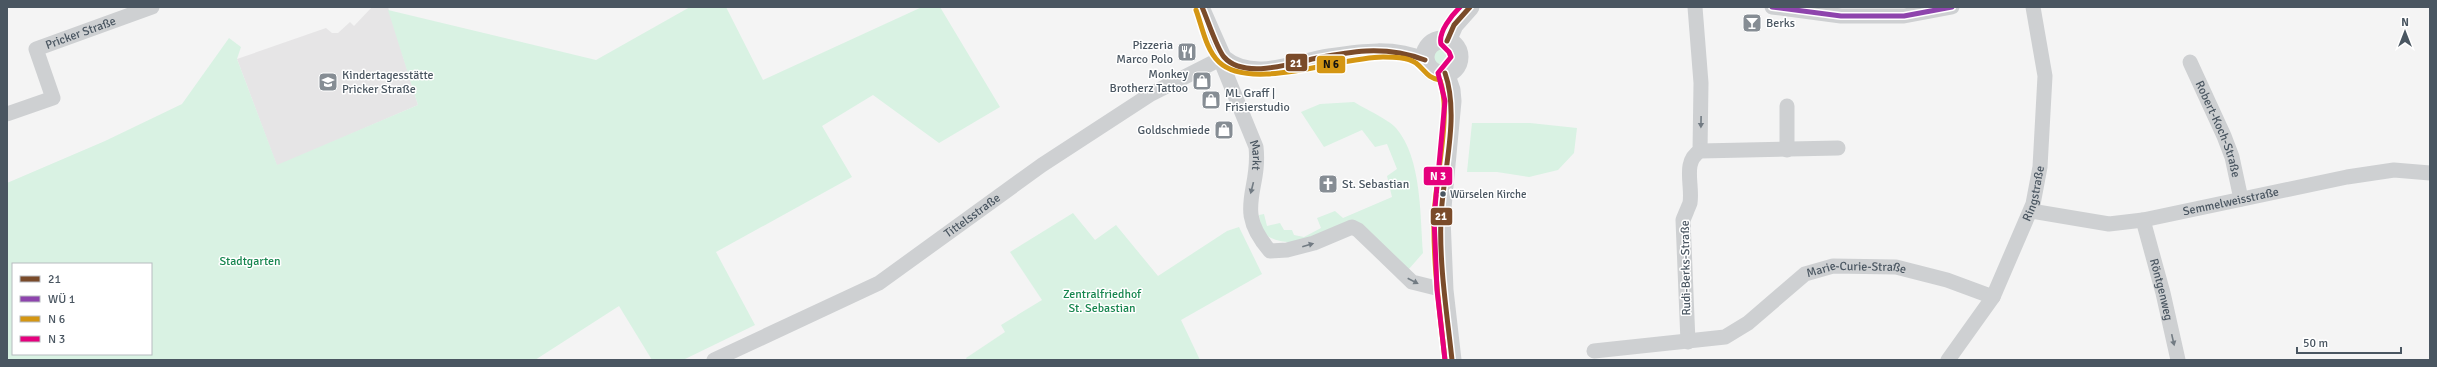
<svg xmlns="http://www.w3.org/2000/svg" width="2437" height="367" font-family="Signika,sans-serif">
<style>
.education{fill:#e6e5e6}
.green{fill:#d9f2e3;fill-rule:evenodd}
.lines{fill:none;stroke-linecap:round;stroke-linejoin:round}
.minor{stroke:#ced0d2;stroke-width:15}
.tertiary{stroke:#ced0d2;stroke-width:19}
.bus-1-casing{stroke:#fff;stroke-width:8}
.bus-2-casing{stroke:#fff;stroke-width:8}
.bus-3-casing{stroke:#fff;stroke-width:8}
.bus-4-casing{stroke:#fff;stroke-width:8}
.bus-1{stroke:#7a4b2a;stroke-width:5}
.bus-2{stroke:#8e44ad;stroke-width:5}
.bus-3{stroke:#d49613;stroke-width:5}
.bus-4{stroke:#e5007d;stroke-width:5}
.oneway{fill:#727b83}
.bus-dot{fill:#4a5661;stroke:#fff;stroke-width:1.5}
.labels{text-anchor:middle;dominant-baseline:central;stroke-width:3;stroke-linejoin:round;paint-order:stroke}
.bus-label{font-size:11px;fill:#4a5661;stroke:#fff;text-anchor:start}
.poi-label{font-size:12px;fill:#4a5661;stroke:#fff;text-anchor:start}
.street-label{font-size:12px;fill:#4a5661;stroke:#fff}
.park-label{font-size:12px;fill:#17864f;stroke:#fff}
.line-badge{stroke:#fff;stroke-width:1.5}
.badge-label{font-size:11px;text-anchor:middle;font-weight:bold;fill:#fff}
.pale-badge-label{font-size:11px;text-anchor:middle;font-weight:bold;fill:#111}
</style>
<rect width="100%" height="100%" fill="#f4f4f4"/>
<!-- education -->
<path class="education" d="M372 7H388L418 105 277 166 237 59 326 28 332 33H338L350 22 354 26Z"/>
<!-- green -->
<g class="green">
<path d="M690 7H726L763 80 922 7H940L1000 107 939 143 873 95 822 126 852 177 716 252 755 325 683 360H652L619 306 535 360H7V183L105 141 182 104 229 38 241 47 237 59 277 165 418 105 388 10 596 60ZM13 264H151V354H13Z"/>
<circle cx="1442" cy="57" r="8"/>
<path d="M1354 102C1365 109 1388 119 1396 128 1422 158 1420 216 1423 253L1408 270 1360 227C1334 234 1296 251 1269 237 1262 233 1260 222 1259 215L1264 214 1267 226 1280 223 1284 230H1292L1294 235 1304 237 1321 228 1317 218 1335 211 1343 218 1392 197 1387 176 1397 169 1387 144 1375 147 1362 130 1324 147 1301 112 1320 104Z"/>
<path d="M1472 123H1530L1577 128 1574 153 1558 170 1529 177 1497 172H1467Z"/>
<path d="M1073 213 1095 240 1116 225 1158 276 1227 231 1239 227 1262 274 1181 320 1200 360H967L966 358 1005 332 1001 325 1042 300 1010 252Z"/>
</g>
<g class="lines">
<!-- minor -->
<g class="minor">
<path d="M1202 7 1224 57C1254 82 1296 61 1329 56 1361 51 1395 46 1425 60"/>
<path d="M1695 7 1701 83 1700 151"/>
<path d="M1772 7 1841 16H1904L1952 7"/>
<path id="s1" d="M1220 59 1256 147C1261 191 1233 209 1270 251L1287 250 1314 243 1352 227 1358 230 1412 282 1444 290"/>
<path id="s2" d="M2190 62 2224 136 2232 157 2241 199"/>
<path d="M1787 106V150"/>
<path id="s3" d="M7 114 53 98 36 49 152 7"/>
<path id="s4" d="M2031 211 2109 224 2143 220 2347 177 2394 170 2430 173"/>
<path id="s5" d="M2143 220 2163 293 2178 360"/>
<path d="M1688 342 1683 220C1685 215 1688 208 1690 203 1693 185 1682 162 1700 151L1838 148"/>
<path id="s6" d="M1594 351 1725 337 1748 323 1805 274 1833 266 1896 267 1947 280 1993 297"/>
<path id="s7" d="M714 360 879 283 1042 165 1151 94 1224 57"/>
<path id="s8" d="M1948 360 1993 297 2033 204 2040 167 2045 76 2033 7"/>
</g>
<!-- tertiary -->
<g class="tertiary">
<circle cx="1442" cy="57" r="17"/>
<path d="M1447 41 1454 25 1470 7"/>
<path d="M1445 73 1451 90 1452 101 1441 218 1444 290 1452 360"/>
</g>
<defs>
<g id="bus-1">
<path d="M1202 7C1207 18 1217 49 1224 57 1244 80 1293 63 1317 58 1333 55 1349 52 1366 51 1386 50 1406 53 1425 60"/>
<path d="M1447 41 1454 25 1470 7"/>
<path d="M1445 73C1460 116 1443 172 1441 217 1439 265 1447 313 1452 360"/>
</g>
<path id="bus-2" d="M1772 7 1841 16H1904L1952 7"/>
<path id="bus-3" d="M1196 10C1202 26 1206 50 1219 62 1250 92 1340 57 1383 57 1393 57 1407 57 1416 63 1425 70 1427 78 1440 80 1452 114 1435 179 1434 218 1433 265 1440 313 1445 360"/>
<path id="bus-4" d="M1445 360 1437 290 1434 218 1445 101 1438 73 1451 57 1449 52 1441 44C1438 32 1452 15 1460 7"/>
</defs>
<!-- bus-1 casing -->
<use href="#bus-1" class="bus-1-casing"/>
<!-- bus-2 casing -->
<use href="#bus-2" class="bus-2-casing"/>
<!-- bus-3 casing -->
<use href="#bus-3" class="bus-3-casing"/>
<!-- bus-4 casing -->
<use href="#bus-4" class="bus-4-casing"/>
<!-- bus-1 -->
<use href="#bus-1" class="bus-1"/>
<!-- bus-2 -->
<use href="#bus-2" class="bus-2"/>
<!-- bus-3 -->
<use href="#bus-3" class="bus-3"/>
<!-- bus-4 -->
<use href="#bus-4" class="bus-4"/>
</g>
<!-- one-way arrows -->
<defs><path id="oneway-solid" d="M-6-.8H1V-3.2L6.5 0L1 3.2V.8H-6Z"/></defs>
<g class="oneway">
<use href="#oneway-solid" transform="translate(1701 122) rotate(91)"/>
<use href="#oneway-solid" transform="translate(1252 188) rotate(104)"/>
<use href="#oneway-solid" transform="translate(1308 245) rotate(-16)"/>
<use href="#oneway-solid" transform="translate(1413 281) rotate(27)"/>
<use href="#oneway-solid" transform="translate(2173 340) rotate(77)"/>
</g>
<!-- icons -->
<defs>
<symbol id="bar-square" viewBox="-11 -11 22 22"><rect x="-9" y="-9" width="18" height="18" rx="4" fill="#868d94" stroke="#fff"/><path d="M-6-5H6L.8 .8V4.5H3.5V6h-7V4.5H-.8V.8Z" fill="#fff"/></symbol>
<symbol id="restaurant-square" viewBox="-11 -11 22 22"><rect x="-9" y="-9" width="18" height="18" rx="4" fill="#868d94" stroke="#fff"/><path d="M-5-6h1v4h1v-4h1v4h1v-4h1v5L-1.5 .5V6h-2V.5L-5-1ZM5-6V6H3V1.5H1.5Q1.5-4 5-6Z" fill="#fff"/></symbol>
<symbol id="shop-square" viewBox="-11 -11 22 22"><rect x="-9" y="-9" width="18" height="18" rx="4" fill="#868d94" stroke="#fff"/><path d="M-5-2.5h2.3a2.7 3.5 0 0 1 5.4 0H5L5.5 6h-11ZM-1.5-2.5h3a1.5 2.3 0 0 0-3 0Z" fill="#fff"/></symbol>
<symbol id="school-square" viewBox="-11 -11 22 22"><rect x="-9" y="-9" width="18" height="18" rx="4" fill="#868d94" stroke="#fff"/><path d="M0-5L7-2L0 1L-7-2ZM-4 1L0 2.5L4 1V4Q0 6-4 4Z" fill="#fff"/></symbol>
<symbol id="church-square" viewBox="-11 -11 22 22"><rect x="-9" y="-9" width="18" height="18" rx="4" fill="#868d94" stroke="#fff"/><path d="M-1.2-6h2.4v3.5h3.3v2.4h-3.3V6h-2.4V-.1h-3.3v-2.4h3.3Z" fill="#fff"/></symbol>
</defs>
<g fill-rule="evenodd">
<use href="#bar-square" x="1741" y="12" width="22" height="22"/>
<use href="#restaurant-square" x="1176" y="41" width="22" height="22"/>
<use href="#shop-square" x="1191" y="70" width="22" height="22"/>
<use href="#school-square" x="317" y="71" width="22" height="22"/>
<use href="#shop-square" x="1200" y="89" width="22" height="22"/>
<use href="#shop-square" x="1213" y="119" width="22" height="22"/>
<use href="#church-square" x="1317" y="173" width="22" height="22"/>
</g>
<!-- markers -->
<circle class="bus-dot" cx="1443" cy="194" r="3.5"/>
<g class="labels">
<!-- bus labels -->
<g class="bus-label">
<text x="1450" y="194">Würselen Kirche</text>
</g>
<!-- poi labels -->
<g class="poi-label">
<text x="1766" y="23">Berks</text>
<text x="1173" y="45" text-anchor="end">Pizzeria<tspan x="1173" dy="14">Marco Polo</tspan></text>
<text x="1188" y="74" text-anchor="end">Monkey<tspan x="1188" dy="14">Brotherz Tattoo</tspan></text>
<text x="342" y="75">Kindertagesstätte<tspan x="342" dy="14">Pricker Straße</tspan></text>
<text x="1225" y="93">ML Graff |<tspan x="1225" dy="14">Frisierstudio</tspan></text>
<text x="1210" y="130" text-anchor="end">Goldschmiede</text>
<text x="1342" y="184">St. Sebastian</text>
</g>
<!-- street labels -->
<g class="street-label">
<text stroke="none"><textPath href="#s3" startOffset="148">Pricker Straße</textPath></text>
<text stroke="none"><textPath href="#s2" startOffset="73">Robert-Koch-Straße</textPath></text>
<text stroke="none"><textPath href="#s1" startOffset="103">Markt</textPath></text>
<text stroke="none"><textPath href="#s8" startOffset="189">Ringstraße</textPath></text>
<text stroke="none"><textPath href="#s4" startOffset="203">Semmelweisstraße</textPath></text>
<text stroke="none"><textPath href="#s7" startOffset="297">Tittelsstraße</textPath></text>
<text transform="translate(1686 268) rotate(-91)">Rudi-Berks-Straße</text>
<text stroke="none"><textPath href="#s6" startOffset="286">Marie-Curie-Straße</textPath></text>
<text stroke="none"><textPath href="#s5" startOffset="72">Röntgenweg</textPath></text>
</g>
<!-- park labels -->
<g class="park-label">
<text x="250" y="261">Stadtgarten</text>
<text x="1102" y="294">Zentralfriedhof<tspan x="1102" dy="14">St. Sebastian</tspan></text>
</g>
</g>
<g class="line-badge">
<rect x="1285" y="53" width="23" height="19" rx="4" fill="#7a4b2a"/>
<rect x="1316" y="55" width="30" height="19" rx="4" fill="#d49613"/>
<rect x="1423" y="166" width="30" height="20" rx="4" fill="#e5007d"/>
<rect x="1430" y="207" width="23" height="19" rx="4" fill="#7a4b2a"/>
</g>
<g class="badge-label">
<text x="1296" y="67">21</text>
<text x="1438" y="180">N 3</text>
<text x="1441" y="220">21</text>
</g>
<g class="pale-badge-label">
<text x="1331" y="68">N 6</text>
</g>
<!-- border -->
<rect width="2437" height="367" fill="none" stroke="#4a5661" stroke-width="16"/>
<!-- legend -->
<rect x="12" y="263" width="140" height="92" fill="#ffffff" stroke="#b7bbc0"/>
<rect x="20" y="276" width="20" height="6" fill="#7a4b2a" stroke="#b7bbc0"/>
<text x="48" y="283" font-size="12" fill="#4a5661">21</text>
<rect x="20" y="296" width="20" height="6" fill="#8e44ad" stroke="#b7bbc0"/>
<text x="48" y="303" font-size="12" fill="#4a5661">WÜ 1</text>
<rect x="20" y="316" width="20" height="6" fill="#d49613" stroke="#b7bbc0"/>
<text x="48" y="323" font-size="12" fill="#4a5661">N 6</text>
<rect x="20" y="336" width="20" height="6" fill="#e5007d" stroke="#b7bbc0"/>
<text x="48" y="343" font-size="12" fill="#4a5661">N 3</text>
<!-- north arrow -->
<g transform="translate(2405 32)" stroke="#ffffff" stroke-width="3" paint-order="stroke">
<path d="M0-3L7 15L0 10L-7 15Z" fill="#4a5661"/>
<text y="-6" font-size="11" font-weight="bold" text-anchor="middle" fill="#4a5661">N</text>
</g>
<!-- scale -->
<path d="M2297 347v6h104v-6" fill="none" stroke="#4a5661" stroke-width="2"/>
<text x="2303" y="347" font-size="12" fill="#4a5661" stroke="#ffffff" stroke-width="3" paint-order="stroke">50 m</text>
</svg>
